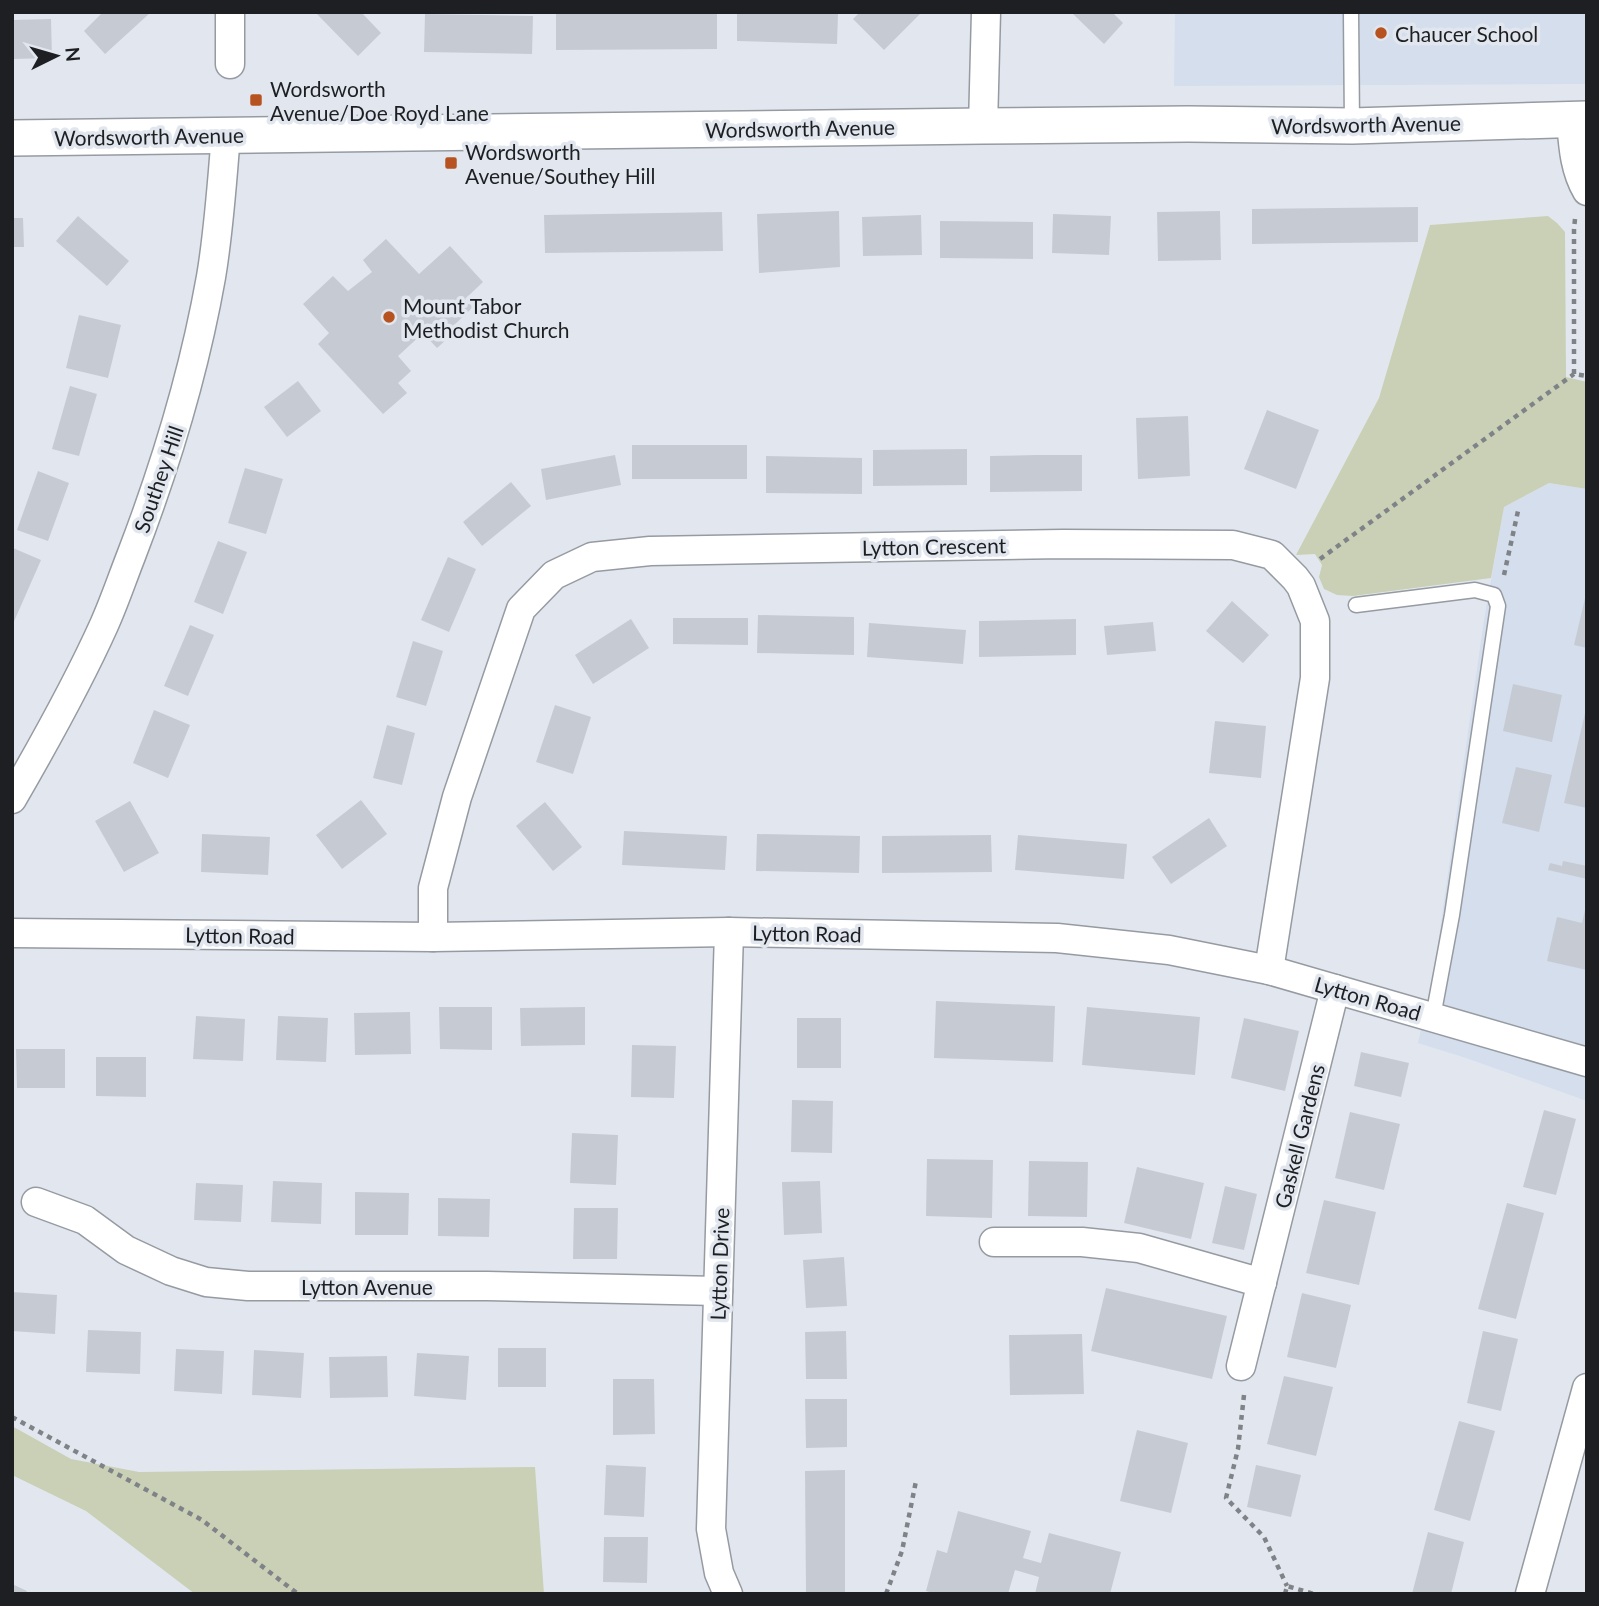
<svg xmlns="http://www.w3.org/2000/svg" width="1599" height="1606" font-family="Lato,sans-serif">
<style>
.built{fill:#d4deed}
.green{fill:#c9d0b5}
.building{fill:#c6cbd3}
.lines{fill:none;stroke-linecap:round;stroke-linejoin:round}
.service-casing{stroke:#969ba2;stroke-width:17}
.minor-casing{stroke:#969ba2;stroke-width:31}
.tertiary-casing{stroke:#969ba2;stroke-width:38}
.path{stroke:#7f8388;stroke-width:4.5;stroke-dasharray:5 5;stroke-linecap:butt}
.service{stroke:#fff;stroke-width:14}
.minor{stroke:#fff;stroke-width:28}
.tertiary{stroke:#fff;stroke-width:35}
.poi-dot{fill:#b75320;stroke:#e2e7ef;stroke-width:2.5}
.labels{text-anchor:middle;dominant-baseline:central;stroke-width:7;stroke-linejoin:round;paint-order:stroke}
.poi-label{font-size:21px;fill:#1d1f22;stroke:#e2e7ef;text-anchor:start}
.street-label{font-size:21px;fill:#1d1f22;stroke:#e2e7ef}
</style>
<rect width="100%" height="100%" fill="#e2e7ef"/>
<!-- built -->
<g class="built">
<path d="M1175 12H1587V84L1174 86Z"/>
<path d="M1549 483 1587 489V1101L1466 1058 1418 1043 1434 972 1484 620 1504 507Z"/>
</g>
<!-- green -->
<g class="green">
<path d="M1548 216 1557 223 1565 232 1566 377 1587 382V489L1549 483 1504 507 1491 578 1353 596 1337 595 1324 589 1319 577 1322 565 1315 554 1296 555 1379 398 1430 225Z"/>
<path d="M12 1426 71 1459 139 1472 535 1467 544 1594H195L86 1511 12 1475Z"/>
</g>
<!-- building -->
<g class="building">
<path d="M103 12H151L105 54 84 31Z"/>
<path d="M315 12H361L381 33 358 56Z"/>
<path d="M737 12 838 14 837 44 737 41Z"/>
<path d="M860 12H922L884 50 853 19Z"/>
<path d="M1071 12H1112L1123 23 1104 44Z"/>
<path d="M425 14 533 16 532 54 424 52Z"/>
<path d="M556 14H717V49L556 50Z"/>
<path d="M51 19 52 58 12 59V20Z"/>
<path d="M1418 207V242L1252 244V209Z"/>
<path d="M839 211 840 267 759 273 757 214Z"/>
<path d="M1220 211 1221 260 1158 261 1157 212Z"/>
<path d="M722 212 723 251 545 253 544 215Z"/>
<path d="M1053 214 1111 216 1109 255 1052 253Z"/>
<path d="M921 215 922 255 863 256 862 217Z"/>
<path d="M78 216 129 261 107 286 56 241Z"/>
<path d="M12 218H23L24 247H12Z"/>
<path d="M940 221 1033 222V259L940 258Z"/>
<path d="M386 239 419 274 450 246 483 282 465 299 473 307 452 327 456 331 437 348 423 333 398 356 411 371 398 383 407 393 383 414 318 344 329 333 303 304 333 276 348 291 372 272 363 260Z"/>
<path d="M79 315 121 325 108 378 66 368Z"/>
<path d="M298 381 321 411 287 437 264 407Z"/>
<path d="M70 386 97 394 79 456 52 449Z"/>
<path d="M1267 410 1319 430 1296 489 1244 469Z"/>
<path d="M1188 416 1190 476 1138 479 1136 418Z"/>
<rect x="632" y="445" width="115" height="34"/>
<path d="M967 449V485L873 486V450Z"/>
<path d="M615 455 621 485 546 500 541 469Z"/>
<path d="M1036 455H1082V491L990 492V456Z"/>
<path d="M766 456 862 458V494L766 493Z"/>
<path d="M245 468 283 479 266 534 228 523Z"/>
<path d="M38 471 69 483 48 541 17 530Z"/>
<path d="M511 482 531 506 482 546 463 522Z"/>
<path d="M218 541 247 552 223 614 194 602Z"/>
<path d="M13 548 41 560 12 626V549Z"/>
<path d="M448 557 476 569 449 632 421 620Z"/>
<path d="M1586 594H1587V648L1574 645Z"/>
<path d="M1232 601 1269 635 1243 663 1206 631Z"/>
<path d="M758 615 854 617V655L757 653Z"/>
<path d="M673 618H748V645L673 644Z"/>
<path d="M631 619 649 648 593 684 575 655Z"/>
<path d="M1076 619V655L979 657V621Z"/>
<path d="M1153 622 1156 651 1107 655 1104 626Z"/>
<path d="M869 623 966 630 963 664 867 657Z"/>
<path d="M190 625 214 635 188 696 164 686Z"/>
<path d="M413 641 443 651 426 706 396 697Z"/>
<path d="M1513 684 1562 695 1552 742 1503 731Z"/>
<path d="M555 705 591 717 573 774 536 762Z"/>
<path d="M1586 709H1587V808L1564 803Z"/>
<path d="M154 710 190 725 168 778 133 763Z"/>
<path d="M1215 721 1266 726 1261 778 1209 773Z"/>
<path d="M387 725 415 733 402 785 373 778Z"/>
<path d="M1516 767 1552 775 1539 832 1502 823Z"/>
<path d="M361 800 387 834 342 869 316 835Z"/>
<path d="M130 801 159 853 124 872 95 821Z"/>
<path d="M545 802 582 847 553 871 516 826Z"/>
<path d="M1209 818 1227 846 1171 884 1152 857Z"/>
<path d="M624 831 727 836 725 870 622 865Z"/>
<path d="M202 834 270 837 268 875 201 872Z"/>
<path d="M757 834 860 836 859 873 756 871Z"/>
<path d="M991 835 992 872 882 873V836Z"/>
<path d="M1018 835 1127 844 1124 879 1015 870Z"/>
<path d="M1563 861 1587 866V879L1548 870 1550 863 1562 866Z"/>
<path d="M1586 906 1587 970 1547 961 1557 917 1582 923Z"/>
<path d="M936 1001 1055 1006 1053 1062 934 1058Z"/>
<path d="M439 1007H492V1050L440 1049Z"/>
<path d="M585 1007V1045L521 1046 520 1008Z"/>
<path d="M1087 1007 1200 1017 1195 1075 1082 1065Z"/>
<path d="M410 1012 411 1054 355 1055 354 1013Z"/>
<path d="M196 1016 245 1019 243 1061 193 1059Z"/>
<path d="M278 1016 328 1018 326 1062 276 1060Z"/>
<rect x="797" y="1018" width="44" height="50"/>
<path d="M1244 1018 1299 1031 1285 1091 1231 1078Z"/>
<path d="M632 1045 676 1046 674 1098 631 1097Z"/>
<path d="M16 1049H65V1088H17Z"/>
<path d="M1361 1052 1409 1063 1401 1097 1354 1086Z"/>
<path d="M96 1057H146V1097L96 1096Z"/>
<path d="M792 1100 833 1101 832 1153 791 1152Z"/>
<path d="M1544 1110 1576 1119 1556 1195 1523 1187Z"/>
<path d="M1350 1112 1400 1124 1384 1190 1335 1178Z"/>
<path d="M572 1133 618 1135 616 1185 570 1183Z"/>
<path d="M927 1159 993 1160 992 1218 926 1216Z"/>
<path d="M1029 1161 1088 1162 1087 1217 1028 1216Z"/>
<path d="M1137 1167 1204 1183 1191 1239 1124 1223Z"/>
<path d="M273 1181 322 1183 321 1224 271 1222Z"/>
<path d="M820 1181 822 1233 784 1235 782 1182Z"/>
<path d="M196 1183 243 1185 241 1222 194 1220Z"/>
<path d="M1225 1186 1257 1194 1244 1250 1212 1243Z"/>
<path d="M355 1192 409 1193 408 1235H355Z"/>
<path d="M438 1198 490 1199 489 1237 438 1236Z"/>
<path d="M1324 1200 1376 1212 1359 1285 1306 1273Z"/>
<path d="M1507 1203 1544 1213 1516 1319 1478 1309Z"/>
<path d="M574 1208H618L617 1259H573Z"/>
<path d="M844 1257 847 1306 806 1308 803 1260Z"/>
<path d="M1106 1288 1227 1316 1212 1379 1091 1351Z"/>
<path d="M12 1292 57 1295 55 1334 12 1331Z"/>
<path d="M1302 1293 1351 1305 1336 1368 1287 1357Z"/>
<path d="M88 1330 141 1332 140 1374 86 1372Z"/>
<path d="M846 1331 847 1379H806L805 1332Z"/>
<path d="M1483 1331 1518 1339 1501 1411 1467 1403Z"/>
<path d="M1082 1334 1084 1394 1010 1395 1009 1335Z"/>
<rect x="498" y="1348" width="48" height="39"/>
<path d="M176 1349 224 1351 222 1394 174 1391Z"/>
<path d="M254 1350 304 1353 301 1398 252 1395Z"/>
<path d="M417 1353 469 1356 466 1400 414 1396Z"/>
<path d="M387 1356 388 1397 330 1398 329 1357Z"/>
<path d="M1284 1376 1333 1387 1316 1456 1267 1444Z"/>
<path d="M613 1379H654L655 1434 613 1435Z"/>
<path d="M805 1399H847V1447L806 1448Z"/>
<path d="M1459 1421 1495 1431 1470 1521 1434 1510Z"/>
<path d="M1137 1430 1188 1443 1171 1513 1120 1501Z"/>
<path d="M606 1465 646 1467 644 1517 604 1515Z"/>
<path d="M1256 1465 1301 1475 1291 1517 1247 1507Z"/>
<path d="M845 1470V1594H806L805 1471Z"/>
<path d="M958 1511 1031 1531 1023 1558 1041 1563 1049 1533 1121 1552 1110 1594H1035L1039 1577 1015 1570 1008 1594H937L926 1591 937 1550 947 1553Z"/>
<path d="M1428 1532 1464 1542 1451 1594H1412Z"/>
<path d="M604 1537H648L647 1583 603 1582Z"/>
<path d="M12 1584 27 1591 25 1594H12Z"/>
</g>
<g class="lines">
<defs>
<g id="service">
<path d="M1351 12 1352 126"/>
<path d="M1356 605 1475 590 1494 595 1498 606 1452 915 1433 1017"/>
</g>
<g id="minor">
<path d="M230 12V64"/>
<path d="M1571 120C1573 144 1574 169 1587 191"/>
<path d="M983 126 986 12"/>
<path d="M12 799C45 742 77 685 104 625 114 603 122 579 131 556 166 465 194 373 211 277 219 230 222 182 226 134"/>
<path d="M12 933 433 937 729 932 1057 938 1169 950 1269 970 1587 1062"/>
<path d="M433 937V888L457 797 521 609 554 575 592 557 650 551 1063 544 1233 545 1272 555 1295 578 1301 586 1315 621V678L1269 970"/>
<path d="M36 1202 85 1220 126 1250 171 1271 206 1282 248 1286H487L718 1291"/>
<path d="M994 1242H1082L1139 1248 1262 1283"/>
<path d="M1241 1366 1335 989"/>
<path d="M728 1594 719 1573 711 1529 729 932"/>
<path d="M1530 1594 1587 1388"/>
</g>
<path id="tertiary" d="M12 138 983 126 1188 124 1352 126 1587 119"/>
</defs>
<!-- service casing -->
<use href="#service" class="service-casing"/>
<!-- minor casing -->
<use href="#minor" class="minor-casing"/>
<!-- tertiary casing -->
<use href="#tertiary" class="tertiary-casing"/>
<!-- path -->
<g class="path">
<path d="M1575 219 1574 229V374L1587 376"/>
<path d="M1320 559 1574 374"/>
<path d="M1504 575 1518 511"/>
<path d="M1244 1395 1238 1449 1226 1498 1264 1537 1287 1586"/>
<path d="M12 1417 202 1520 298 1594"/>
<path d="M886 1594 902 1551 916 1481"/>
<path d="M1285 1594 1287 1586 1314 1594"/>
</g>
<!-- service -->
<use href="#service" class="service"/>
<!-- minor -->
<use href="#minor" class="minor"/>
<!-- tertiary -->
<use href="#tertiary" class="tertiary"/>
</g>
<!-- markers -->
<g class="poi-dot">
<circle cx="1381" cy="33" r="7"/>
<rect x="249" y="93" width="14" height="14" rx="3.5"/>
<rect x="444" y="156" width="14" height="14" rx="3.5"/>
<circle cx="389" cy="317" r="7"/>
</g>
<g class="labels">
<!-- poi labels -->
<g class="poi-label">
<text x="1395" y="33">Chaucer School</text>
<text x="270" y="88">Wordsworth<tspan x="270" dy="24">Avenue/Doe Royd Lane</tspan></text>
<text x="465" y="151">Wordsworth<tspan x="465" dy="24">Avenue/Southey Hill</tspan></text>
<text x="403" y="305">Mount Tabor<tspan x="403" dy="24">Methodist Church</tspan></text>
</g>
<!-- street labels -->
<g class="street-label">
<text transform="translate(1366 124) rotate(-1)">Wordsworth Avenue</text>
<text transform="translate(800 128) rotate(-1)">Wordsworth Avenue</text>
<text transform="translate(149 136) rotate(-1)">Wordsworth Avenue</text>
<text transform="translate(158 479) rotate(-71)">Southey Hill</text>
<text transform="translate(934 546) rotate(-1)">Lytton Crescent</text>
<text transform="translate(807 933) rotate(1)">Lytton Road</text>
<text transform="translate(240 935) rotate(1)">Lytton Road</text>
<text transform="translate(1368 998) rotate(16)">Lytton Road</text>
<text transform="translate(1299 1136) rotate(-76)">Gaskell Gardens</text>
<text transform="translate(719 1264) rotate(-88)">Lytton Drive</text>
<text x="367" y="1286">Lytton Avenue</text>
</g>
</g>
<!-- border -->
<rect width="1599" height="1606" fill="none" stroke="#1d1f22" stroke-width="28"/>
<!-- north arrow -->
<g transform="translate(56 56) rotate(85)" stroke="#e2e7ef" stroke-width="5" paint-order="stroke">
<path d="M0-5L12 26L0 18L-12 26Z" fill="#1d1f22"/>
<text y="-10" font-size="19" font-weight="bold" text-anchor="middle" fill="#1d1f22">N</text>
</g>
</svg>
